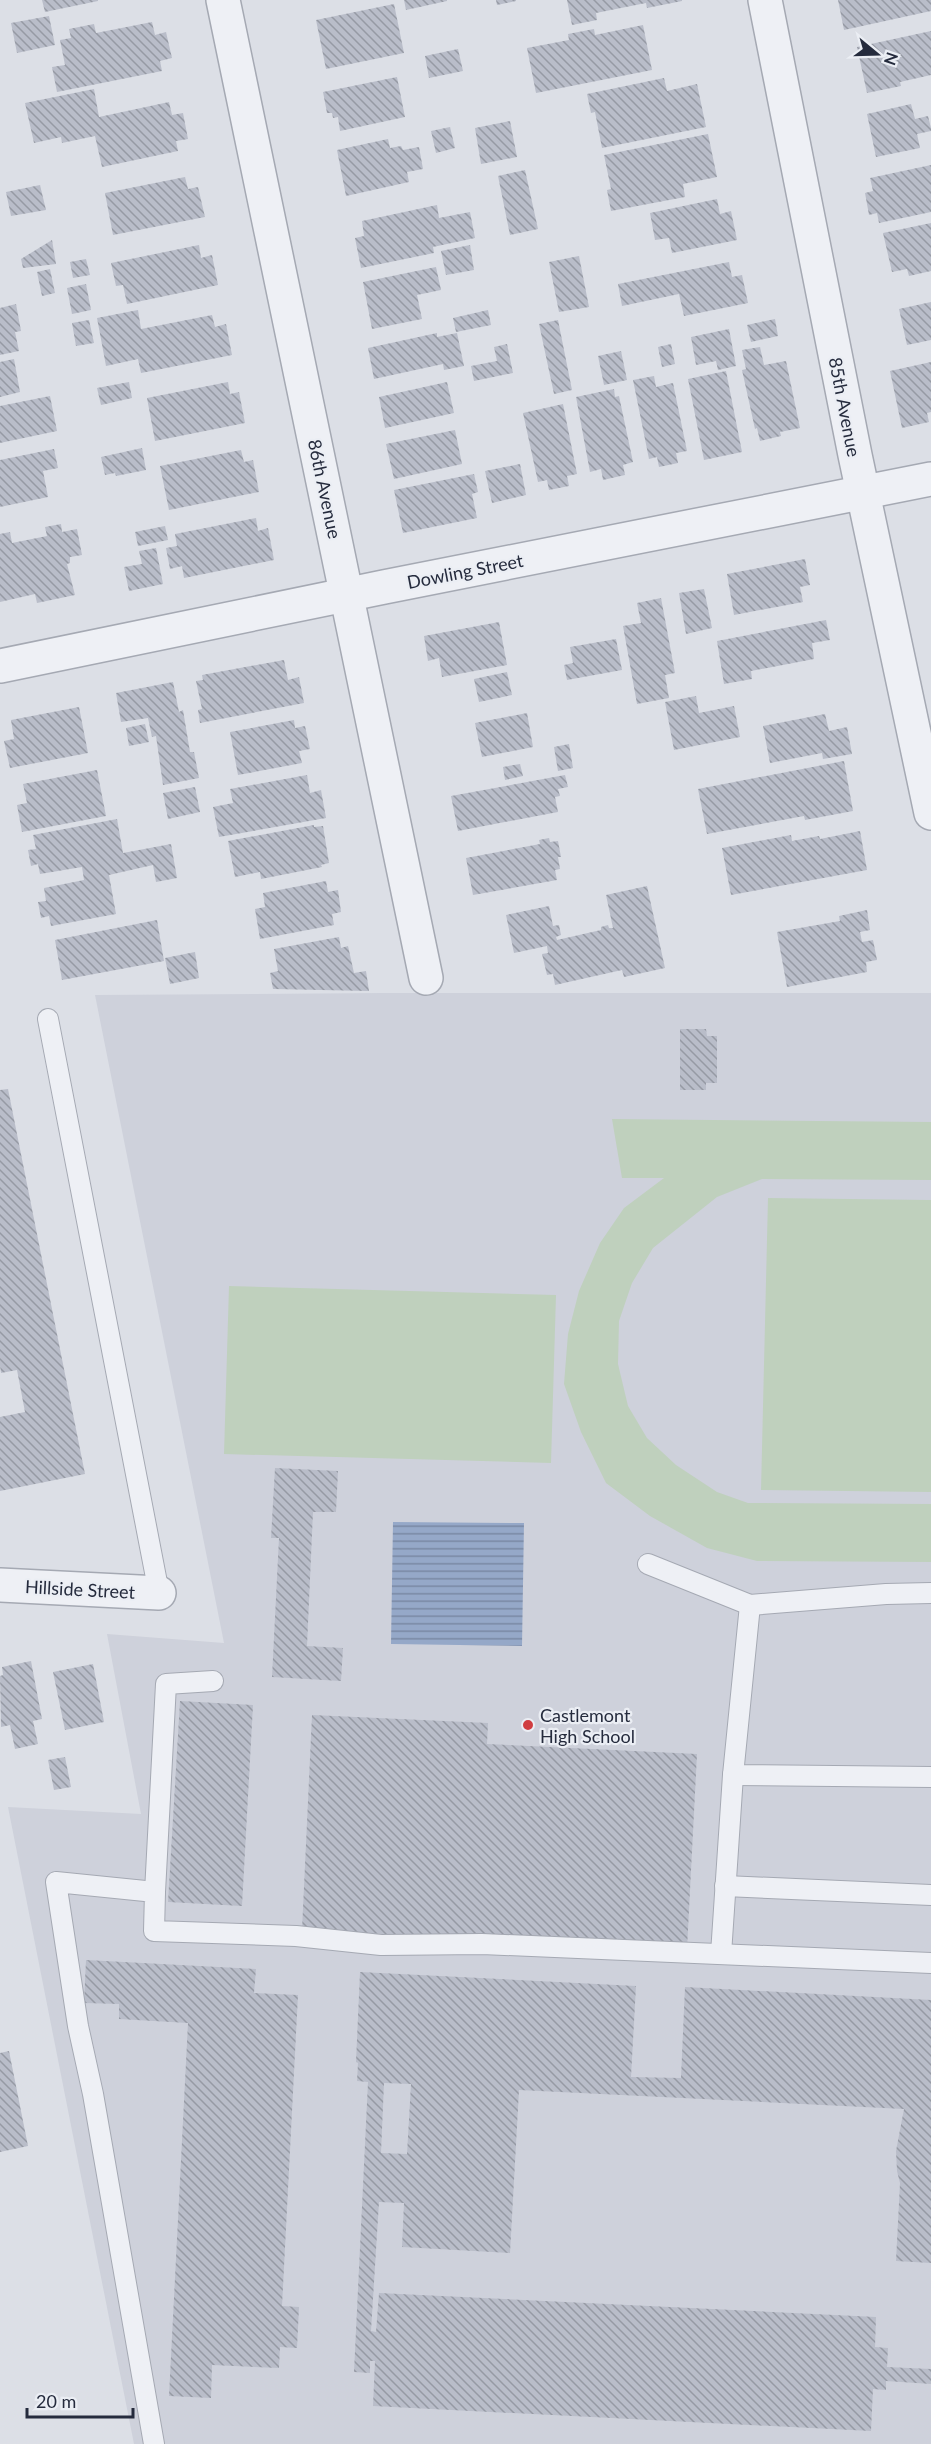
<svg xmlns="http://www.w3.org/2000/svg" width="931" height="2444" font-family="Lato,sans-serif">
<style>
.built{fill:#ced1db}
.pitch{fill:#bfd0bd}
.water{fill:url(#water-rules)}
.building{fill:url(#building-back-hatch);fill-rule:evenodd}
.lines{fill:none;stroke-linecap:round;stroke-linejoin:round}
.service-casing{stroke:#a5a9b3;stroke-width:22}
.minor-casing{stroke:#a5a9b3;stroke-width:36}
.service{stroke:#eef0f5;stroke-width:20}
.minor{stroke:#eef0f5;stroke-width:33}
.poi-dot{fill:#d03d40;stroke:#ebeef4;stroke-width:2}
.labels{text-anchor:middle;dominant-baseline:central;stroke-width:4.5;stroke-linejoin:round;paint-order:stroke}
.street-label{font-size:18px;fill:#252b3d;stroke:#ebeef4}
.poi-label{font-size:18px;fill:#252b3d;stroke:#ebeef4;text-anchor:start}
</style>
<defs>
<pattern id="water-rules" width="6" height="5" patternUnits="userSpaceOnUse" patternTransform="scale(1.5)"><rect width="6" height="5" fill="#95a8c8"/><path d="M0 2.5h6" fill="none" stroke="#7989a4"/></pattern>
<pattern id="building-back-hatch" width="6" height="6" patternUnits="userSpaceOnUse" patternTransform="scale(1.5)"><rect width="6" height="6" fill="#b9bdc9"/><path d="M-1 5l2 2M0 0l6 6M5-1l2 2" fill="none" stroke="#969aa4"/></pattern>
</defs>
<rect width="100%" height="100%" fill="#dcdfe6"/>
<!-- built -->
<path class="built" d="M383 993H931V2444H134L8 1807 141 1814 107 1634 224 1643 95 995Z"/>
<!-- pitch -->
<g class="pitch">
<path d="M612 1119 931 1122V1180L762 1179 717 1197 653 1248 632 1283 619 1321 618 1364 628 1406 647 1438 676 1465 717 1492 748 1503 931 1504V1562L757 1561 707 1548 650 1516 606 1483 581 1432 564 1384 568 1334 579 1291 600 1243 624 1208 664 1178H622Z"/>
<path d="M768 1198 931 1200V1492L761 1490Z"/>
<path d="M229 1286 556 1295 551 1463 224 1454Z"/>
</g>
<!-- water -->
<path class="water" d="M393 1522 524 1523 522 1646 391 1644Z"/>
<!-- building -->
<g class="building">
<path d="M42 0H98V1L45 12Z"/>
<path d="M404 0H447V1L406 10Z"/>
<path d="M496 0H516V1L497 5Z"/>
<path d="M567 0H682V1L647 8 646 3 596 13 597 20 572 25Z"/>
<path d="M838 0H931V11L844 30Z"/>
<path d="M394 4 404 53 326 69 316 20Z"/>
<path d="M49 16 55 45 17 53 11 23Z"/>
<path d="M152 22 155 35 166 32 172 58 160 61 162 71 57 92 52 67 65 65 60 40 71 38 69 29 94 24 96 33Z"/>
<path d="M643 25 652 70 536 93 527 48 569 40 568 34 594 29 595 35Z"/>
<path d="M931 31V75L900 82 901 86 867 93 857 47Z"/>
<path d="M458 49 463 71 429 78 425 56Z"/>
<path d="M397 77 405 117 340 131 338 117 333 118 332 113H327L323 92Z"/>
<path d="M664 78 667 91 697 84 706 127 602 148 595 112 591 113 587 94Z"/>
<path d="M94 89 99 117 169 102 172 115 183 113 188 139 176 141 178 151 102 167 95 136 62 143 61 137 34 143 25 103Z"/>
<path d="M911 104 915 119 928 116 931 128V131L917 134 920 148 876 157 867 114Z"/>
<path d="M510 121 517 157 481 164 475 128Z"/>
<path d="M450 127 455 148 436 153 431 131Z"/>
<path d="M708 134 717 177 683 184 685 197 611 211 607 190 611 189 604 155Z"/>
<path d="M388 139 390 148 401 146 403 150 419 147 423 169 407 172 409 182 346 196 337 150Z"/>
<path d="M931 165V212L879 223 877 213 869 215 865 193 873 191 870 178Z"/>
<path d="M525 170 538 229 510 235 498 176Z"/>
<path d="M185 177 188 189 198 187 205 217 113 235 105 193Z"/>
<path d="M40 185 46 210 11 216 6 192Z"/>
<path d="M717 199 720 214 731 211 737 240 672 253 669 238 655 240 650 213Z"/>
<path d="M437 205 439 218 470 212 475 238 433 247 434 253 361 268 355 238 364 236 362 221Z"/>
<path d="M931 223V271L909 276 907 269 892 272 883 233Z"/>
<path d="M52 240 56 264 23 268 21 259Z"/>
<path d="M199 245 201 258 212 255 218 285 127 304 123 285 116 286 111 263Z"/>
<path d="M470 245 474 270 446 275 441 251Z"/>
<path d="M579 256 589 307 559 312 549 262Z"/>
<path d="M86 259 90 275 73 278 70 262Z"/>
<path d="M729 262 732 277 742 275 748 303 684 316 679 294 622 306 618 284Z"/>
<path d="M436 267 441 290 417 295 422 319 372 329 363 282Z"/>
<path d="M50 269 55 293 42 296 37 272Z"/>
<path d="M86 284 91 310 72 314 67 288Z"/>
<path d="M931 302V340L907 345 899 309Z"/>
<path d="M16 304 21 331 15 332 19 351 0 355V308Z"/>
<path d="M138 310 141 329 212 315 215 327 226 324 232 355 141 373 138 359 106 366 97 318Z"/>
<path d="M488 310 491 325 456 332 453 318Z"/>
<path d="M775 319 778 336 751 342 747 325Z"/>
<path d="M89 320 94 343 76 346 72 323Z"/>
<path d="M558 320 572 390 554 394 539 324Z"/>
<path d="M729 329 736 366 718 370 716 361 696 365 691 337Z"/>
<path d="M437 333V337L457 333 464 366 444 370 443 364 374 379 368 348Z"/>
<path d="M507 344 513 373 474 381 471 366 497 361 494 347Z"/>
<path d="M671 344 675 364 662 367 658 347Z"/>
<path d="M760 347 764 365 786 361 800 428 780 432 781 436 760 441 757 428 755 429 742 370 746 369 742 350Z"/>
<path d="M621 351 627 380 604 385 598 356Z"/>
<path d="M14 359 20 392 0 397V362Z"/>
<path d="M931 362V412L927 413 929 422 902 428 890 371Z"/>
<path d="M726 371 742 452 704 460 688 379Z"/>
<path d="M654 376 656 387 673 383 687 451 676 453 678 463 659 467 657 457 649 459 633 380Z"/>
<path d="M129 382 132 398 101 405 97 388Z"/>
<path d="M228 382 230 394 239 392 245 423 155 441 147 398Z"/>
<path d="M447 382 454 413 385 428 379 397Z"/>
<path d="M614 389 615 397 619 396 633 462 623 465 625 475 603 480 601 469 590 472 576 397Z"/>
<path d="M50 396 57 431 0 443V406Z"/>
<path d="M563 404 577 474 567 476 569 486 549 490 547 480 538 482 523 413Z"/>
<path d="M455 430 462 464 394 479 386 444Z"/>
<path d="M142 448 146 470 116 476 115 473 105 475 101 457Z"/>
<path d="M54 449 58 468 43 471 48 497 0 507V460Z"/>
<path d="M241 450 244 462 253 460 259 492 169 510 160 466Z"/>
<path d="M520 464 526 495 492 503 485 471Z"/>
<path d="M474 474 478 492 472 494 477 518 403 533 394 490Z"/>
<path d="M256 518 258 531 268 528 274 560 184 578 182 566 170 569 166 548 177 546 175 534Z"/>
<path d="M61 524 62 532 77 529 82 555 70 557V563L67 564 75 595 37 603 35 594 0 602V534L10 532 12 543 47 536 45 527Z"/>
<path d="M165 526 168 540 138 546 135 532Z"/>
<path d="M156 548 163 584 129 591 124 567 142 564 139 551Z"/>
<path d="M805 559 810 585 800 587 803 602 734 615 727 574Z"/>
<path d="M704 589 712 628 686 634 679 593Z"/>
<path d="M661 598 675 673 665 675 669 698 637 704 623 626 641 623 637 603Z"/>
<path d="M826 620 830 640 812 643 814 659 751 671 752 679 724 684 717 641Z"/>
<path d="M499 622 507 665 442 677 439 658 428 661 424 636Z"/>
<path d="M616 639 622 670 567 680 564 665 573 663 570 647Z"/>
<path d="M284 660 288 680 299 677 304 703 200 723 198 710 202 709 196 681 203 680 202 675Z"/>
<path d="M507 672 512 695 479 702 474 679Z"/>
<path d="M173 682 179 712 183 710 190 752H194L199 778 163 785 156 736 152 737 148 718 121 722 116 693Z"/>
<path d="M696 696 699 713 734 706 740 737 674 750 665 702Z"/>
<path d="M79 707 88 753 10 768 4 741 14 739 11 720Z"/>
<path d="M527 713 533 747 482 757 475 723Z"/>
<path d="M825 714 829 731 847 727 852 754 823 759 822 753 770 763 763 726Z"/>
<path d="M294 720 295 728 305 726 310 749 299 751 302 763 238 775 230 732Z"/>
<path d="M145 724 149 742 129 746 126 728Z"/>
<path d="M569 744 573 768 558 771 554 747Z"/>
<path d="M844 761 853 811 805 820 804 816 707 834 698 789Z"/>
<path d="M520 764 523 776 505 780 503 767Z"/>
<path d="M97 770 106 816 22 832 17 805 27 803 23 784Z"/>
<path d="M307 775 310 793 321 790 326 818 219 837 213 807 233 803 230 789Z"/>
<path d="M565 775 568 787 558 789 560 796 555 797 558 812 458 831 451 796Z"/>
<path d="M195 787 200 812 168 819 163 793Z"/>
<path d="M117 819 123 853 171 844 177 878 156 882 153 865 109 875 116 914 51 926 49 916 41 918 38 902 46 901 44 888 84 880 82 867 40 874 38 864 31 866 28 850 36 849 33 835Z"/>
<path d="M314 825V827L323 826 329 863 321 865 322 867 261 879 260 872 235 877 228 841Z"/>
<path d="M860 831 867 870 731 895 722 848 791 835 792 841 819 836 820 839Z"/>
<path d="M549 838 550 842 558 841 561 857H558L560 869 555 870 557 880 473 895 466 858 540 844 539 840Z"/>
<path d="M326 881 328 892 338 890 341 912 332 914 334 925 260 939 255 909 265 907 263 893Z"/>
<path d="M647 886 665 968 624 977 622 970 555 985 553 974 547 975 542 954 548 953 547 946 514 953 506 915 549 906 553 926 559 925 561 935 556 937 557 940 601 930V927L608 925 609 928H613L606 895Z"/>
<path d="M867 910 870 930 860 932 862 942 873 940 877 960 866 962 867 972 787 987 777 932 840 921 839 916Z"/>
<path d="M157 920 164 961 62 980 55 940Z"/>
<path d="M339 937 341 948 348 946 354 973 366 971 369 991 273 989 270 973 278 971 274 949Z"/>
<path d="M195 952 199 978 170 984 165 958Z"/>
<path d="M680 1029H706L707 1036H717V1083H706V1090H680Z"/>
<path d="M8 1089 85 1474 0 1491V1417L25 1412 17 1370 1 1373 0 1366V1090Z"/>
<path d="M275 1468 338 1471 336 1512H313L307 1646 343 1648 341 1681 272 1677 279 1538H271Z"/>
<path d="M31 1661 42 1719 33 1721 38 1744 15 1749 10 1725 1 1727 0 1676 3 1675 2 1667Z"/>
<path d="M93 1664 104 1722 65 1730 53 1672Z"/>
<path d="M180 1701 253 1705 242 1906 168 1902Z"/>
<path d="M312 1715 488 1723 487 1744 697 1754 687 1949 302 1930Z"/>
<path d="M65 1757 71 1787 54 1790 48 1760Z"/>
<path d="M86 1960 256 1969 254 1993 298 1995 282 2306 299 2307 297 2348 280 2347 279 2368 212 2365 211 2398 169 2396 188 2023 119 2019V2004L84 2003Z"/>
<path d="M360 1972 636 1986 631 2077 681 2078 685 1987 931 2000V2263L896 2261 900 2183 897 2171 896 2151 904 2109 519 2090 510 2253 402 2247 404 2203 379 2202 371 2331 376 2332 379 2293 876 2317 875 2347 888 2348 887 2367 931 2369V2384L886 2381V2390L873 2389 871 2431 373 2406 375 2361H370V2373L354 2372 368 2082 357 2081 358 2063 356 2062ZM384 2083 411 2084 407 2154 381 2153Z"/>
<path d="M9 2051 28 2146 0 2152V2053Z"/>
</g>
<g class="lines">
<defs>
<g id="service">
<path d="M48 1019 159 1593"/>
<path d="M648 1564 750 1605 733 1775 931 1777"/>
<path d="M750 1605 886 1594 931 1593"/>
<path d="M725 1886 931 1895"/>
<path d="M155 1892 166 1684 213 1681"/>
<path d="M721 1954 733 1775"/>
<path d="M154 2444 93 2094 78 2026 56 1882 155 1892 154 1931 296 1936 381 1945 482 1944 931 1963"/>
</g>
<g id="minor">
<path d="M223 0 426 978"/>
<path d="M765 0 855 455 931 813"/>
<path d="M0 666 384 587 931 479"/>
<path d="M0 1585 159 1593"/>
</g>
</defs>
<!-- service casing -->
<use href="#service" class="service-casing"/>
<!-- minor casing -->
<use href="#minor" class="minor-casing"/>
<!-- service -->
<use href="#service" class="service"/>
<!-- minor -->
<use href="#minor" class="minor"/>
</g>
<!-- markers -->
<circle class="poi-dot" cx="528" cy="1725" r="6"/>
<g class="labels">
<!-- street labels -->
<g class="street-label">
<text transform="translate(845 407) rotate(79)">85th Avenue</text>
<text transform="translate(325 489) rotate(78)">86th Avenue</text>
<text transform="translate(465 571) rotate(-11)">Dowling Street</text>
<text transform="translate(80 1589) rotate(3)">Hillside Street</text>
</g>
<!-- poi labels -->
<g class="poi-label">
<text x="540" y="1715">Castlemont<tspan x="540" dy="21">High School</tspan></text>
</g>
</g>
<!-- north arrow -->
<g transform="translate(877 54) rotate(109)" stroke="#ebeef4" stroke-width="4.5" paint-order="stroke">
<path d="M0-4.5L10 22L0 15L-10 22Z" fill="#252b3d"/>
<text y="-9" font-size="16" font-weight="bold" text-anchor="middle" fill="#252b3d">N</text>
</g>
<!-- scale -->
<path d="M27 2408v9h106v-9" fill="none" stroke="#252b3d" stroke-width="3"/>
<text x="36" y="2408" font-size="18" fill="#252b3d" stroke="#ebeef4" stroke-width="4.5" paint-order="stroke">20 m</text>
</svg>
